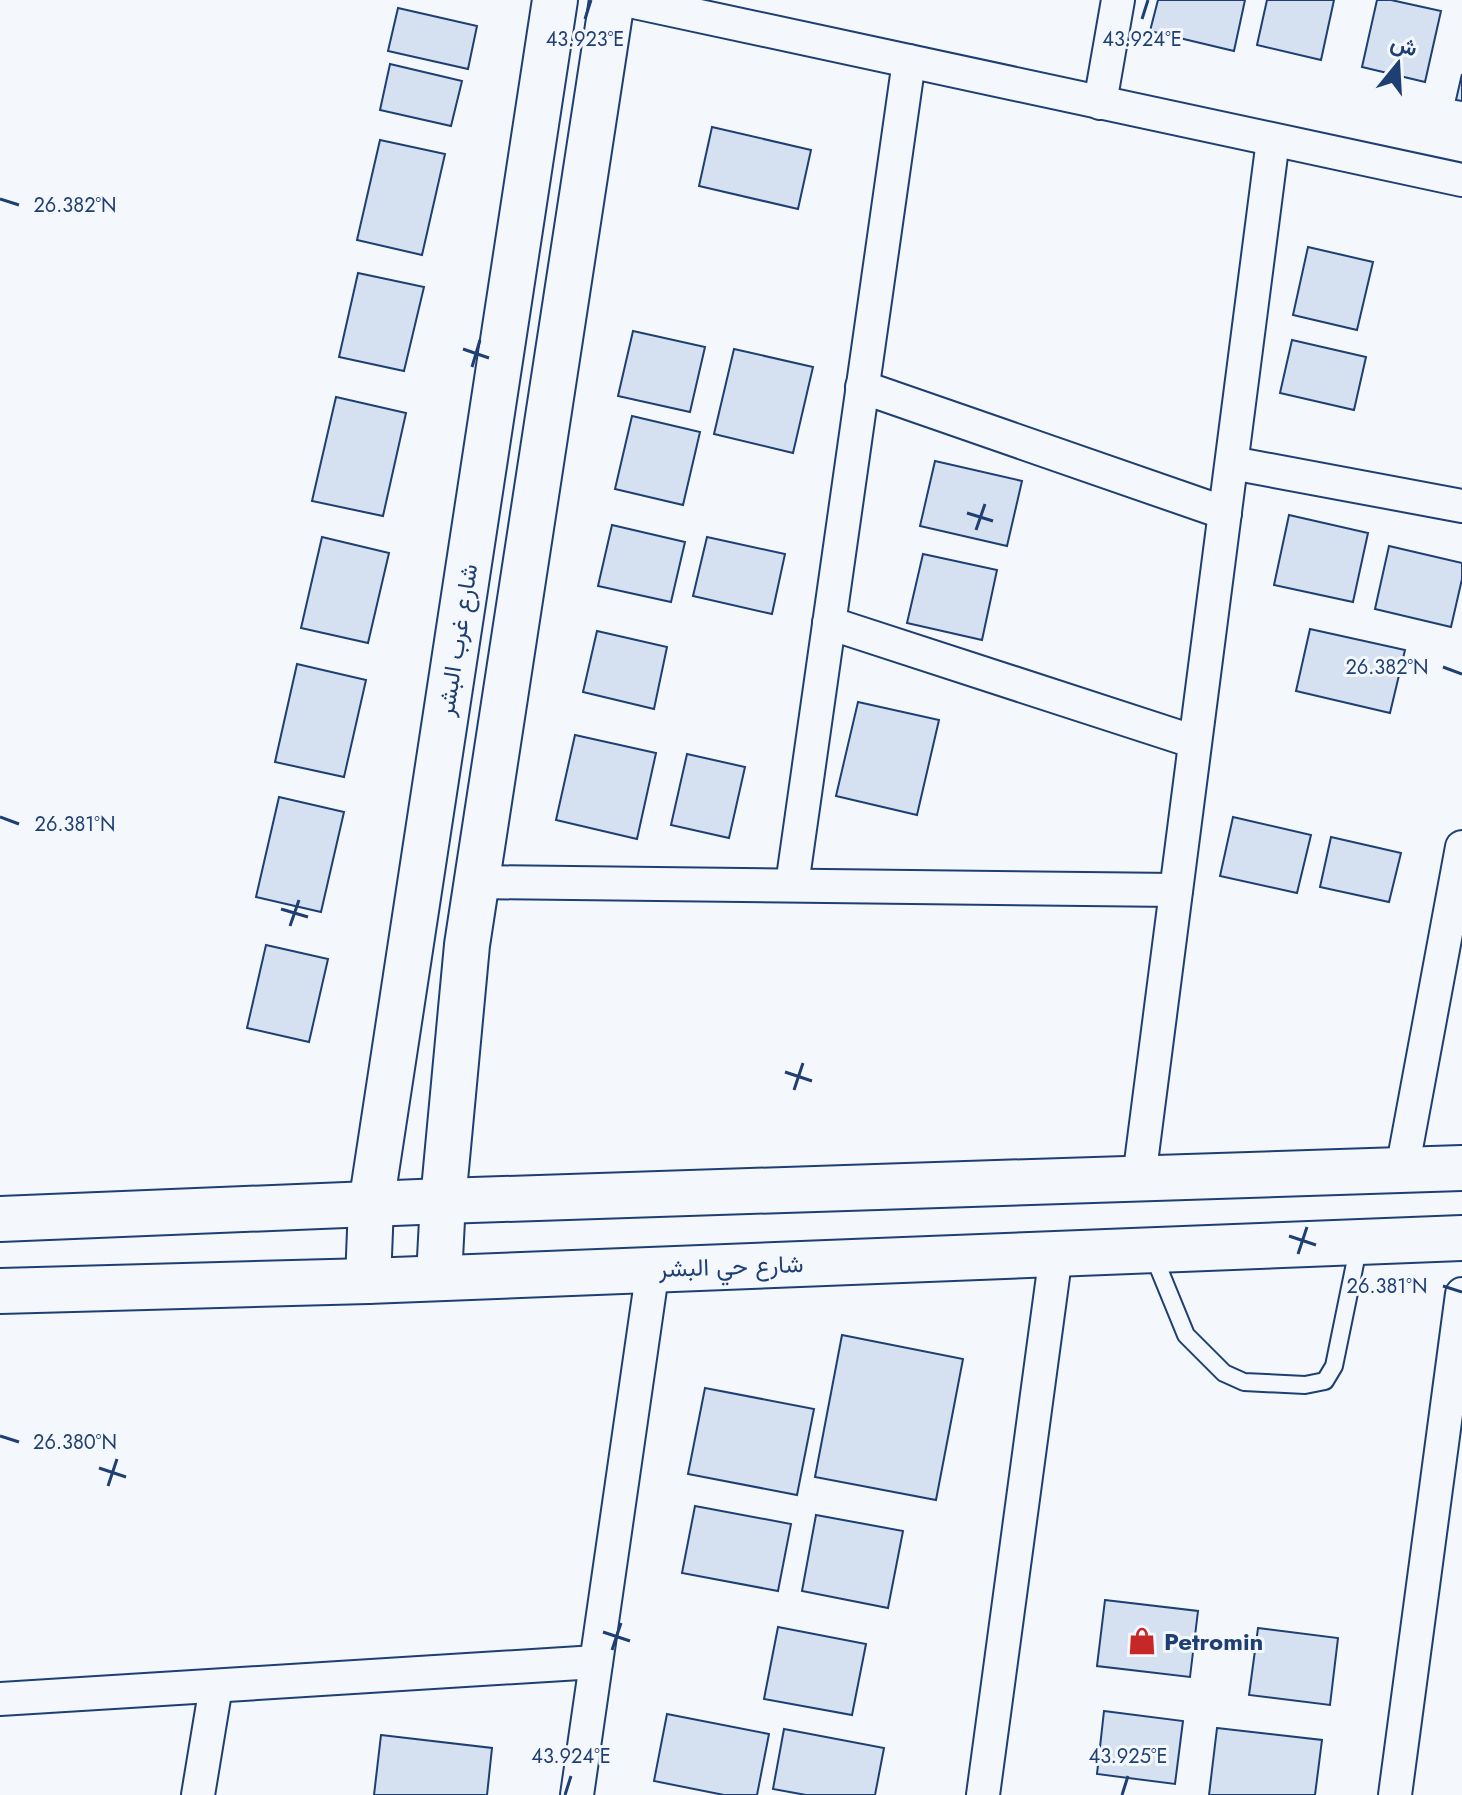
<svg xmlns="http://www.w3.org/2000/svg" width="1462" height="1795" font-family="Jost,Vazirmatn,sans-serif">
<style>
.building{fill:#d5e0f0;stroke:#1d3f73;stroke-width:2}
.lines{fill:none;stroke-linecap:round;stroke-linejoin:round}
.lane-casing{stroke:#1d3f73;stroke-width:20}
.street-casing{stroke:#1d3f73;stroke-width:36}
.secondary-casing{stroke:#1d3f73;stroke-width:48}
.lane{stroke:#f4f7fb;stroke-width:16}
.street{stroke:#f4f7fb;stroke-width:32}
.secondary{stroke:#f4f7fb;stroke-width:44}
.ticks{fill:none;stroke:#1d3f73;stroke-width:3}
.labels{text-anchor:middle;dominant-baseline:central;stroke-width:6;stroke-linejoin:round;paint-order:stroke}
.street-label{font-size:24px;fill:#1d3f73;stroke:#f4f7fb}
.poi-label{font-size:24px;font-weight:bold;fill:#1d3f73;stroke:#f4f7fb;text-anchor:start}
.ticks-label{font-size:20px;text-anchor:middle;fill:#1d3f73;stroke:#f4f7fb;stroke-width:6;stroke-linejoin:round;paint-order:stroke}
</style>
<rect width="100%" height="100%" fill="#f4f7fb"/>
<!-- building -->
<g class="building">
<path d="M1158 0H1245L1234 51 1150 31Z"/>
<path d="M1267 0H1334L1321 60 1257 45Z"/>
<path d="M1377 0H1391L1441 11 1425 82 1362 67Z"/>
<path d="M398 8 477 26 468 69 388 51Z"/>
<path d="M390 64 462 81 451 126 380 110Z"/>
<path d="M1462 74V101L1456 100Z"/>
<path d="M712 127 811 150 798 209 699 186Z"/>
<path d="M380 140 445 154 422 255 357 240Z"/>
<path d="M1308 247 1373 262 1357 330 1293 315Z"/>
<path d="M358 273 424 287 404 371 339 357Z"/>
<path d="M633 331 705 347 690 412 618 396Z"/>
<path d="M1292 340 1366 357 1354 410 1280 393Z"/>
<path d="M734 349 813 367 793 453 714 434Z"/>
<path d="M336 397 406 413 383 516 312 501Z"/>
<path d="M632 416 700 432 683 505 615 489Z"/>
<path d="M935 461 1022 481 1007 546 920 526Z"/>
<path d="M1289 515 1368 533 1353 602 1274 585Z"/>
<path d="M612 525 685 542 671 602 598 586Z"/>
<path d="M322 537 389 553 368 643 301 628Z"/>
<path d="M707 537 785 554 772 614 693 596Z"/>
<path d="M1389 546 1462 563V579L1451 627 1375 609Z"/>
<path d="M923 554 997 570 982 640 907 623Z"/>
<path d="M1310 629 1405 650 1390 713 1296 691Z"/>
<path d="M597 631 667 647 654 709 583 692Z"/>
<path d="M297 664 366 680 344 777 275 762Z"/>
<path d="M858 702 939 720 917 815 836 796Z"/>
<path d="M575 735 656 753 637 839 556 820Z"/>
<path d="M687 754 745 767 729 838 671 825Z"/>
<path d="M279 797 344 812 321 912 256 897Z"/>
<path d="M1233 817 1311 835 1297 893 1220 876Z"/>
<path d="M1331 837 1401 853 1389 902 1320 887Z"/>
<path d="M266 945 328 959 309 1042 247 1028Z"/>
<path d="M842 1335 963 1359 936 1500 815 1477Z"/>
<path d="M705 1388 814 1409 797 1495 688 1474Z"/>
<path d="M695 1506 791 1524 778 1591 682 1573Z"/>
<path d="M816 1515 903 1531 888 1608 802 1591Z"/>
<path d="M1105 1600 1198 1611 1190 1677 1097 1666Z"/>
<path d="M778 1627 866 1644 852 1715 764 1699Z"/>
<path d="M1258 1628 1338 1638 1330 1705 1249 1695Z"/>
<path d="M1104 1711 1183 1721 1175 1784 1097 1774Z"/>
<path d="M667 1714 769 1734 757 1795H724L654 1781Z"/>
<path d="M1217 1728 1322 1740 1315 1795H1209Z"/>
<path d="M784 1729 884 1748 875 1795H806L773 1789Z"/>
<path d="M381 1735 492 1748 487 1795H374Z"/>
</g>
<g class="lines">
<defs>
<path id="lane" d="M1152 1252 1186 1335 1224 1373 1244 1382 1305 1385 1325 1381 1334 1366 1359 1244"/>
<g id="street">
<path d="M625 0 1462 180"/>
<path d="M1100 103 1118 0"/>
<path d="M862 387 1225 513"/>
<path d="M1232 463 1462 506"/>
<path d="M829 623 1195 742"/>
<path d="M477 882 1176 890"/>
<path d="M792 885 909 61"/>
<path d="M1402 1170 1462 847"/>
<path d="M1139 1178 1273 140"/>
<path d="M0 1699 596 1662"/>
<path d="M198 1795 216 1686"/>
<path d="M577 1795 653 1268"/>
<path d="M983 1795 1056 1254"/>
<path d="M1395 1795 1462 1294"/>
</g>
<g id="secondary">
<path d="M0 1219 443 1201 1462 1168"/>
<path d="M439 1277 443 1201 467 945 612 0"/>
<path d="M368 1281 371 1205 555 0"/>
<path d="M0 1291 368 1281 1462 1238"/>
</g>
</defs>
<!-- lane casing -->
<use href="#lane" class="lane-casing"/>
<!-- street casing -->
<use href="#street" class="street-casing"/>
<!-- secondary casing -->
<use href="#secondary" class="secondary-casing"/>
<!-- lane -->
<use href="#lane" class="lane"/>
<!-- street -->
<use href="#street" class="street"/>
<!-- secondary -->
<use href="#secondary" class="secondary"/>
</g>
<!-- ticks -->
<path class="ticks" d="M585 19 591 0M1142 19 1148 0M0 199 19 205M463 349 489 358M472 367 480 340M967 513 993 521M976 530 985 504M1443 667 1462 674M0 817 19 824M281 909 308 917M290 926 299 900M785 1072 812 1081M794 1090 803 1063M1289 1236 1316 1245M1298 1254 1307 1227M1443 1286 1462 1292M0 1436 19 1442M99 1468 126 1477M108 1486 117 1459M603 1632 630 1641M612 1650 621 1623M565 1795 571 1776M1122 1795 1128 1776"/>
<!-- icons -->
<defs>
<symbol id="shop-bare" viewBox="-9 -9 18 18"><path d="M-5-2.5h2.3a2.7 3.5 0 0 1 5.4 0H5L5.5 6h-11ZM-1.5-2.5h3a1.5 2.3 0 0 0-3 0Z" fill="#c62828" stroke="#f4f7fb" stroke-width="2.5" paint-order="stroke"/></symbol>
</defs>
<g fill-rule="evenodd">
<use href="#shop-bare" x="1122" y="1621" width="40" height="40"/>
</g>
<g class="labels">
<!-- street labels -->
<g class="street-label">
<text transform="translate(457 640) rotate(-81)">شارع غرب البشر</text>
<text transform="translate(731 1266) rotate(-2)">شارع حي البشر</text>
</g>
<!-- poi labels -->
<g class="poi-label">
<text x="1164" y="1641">Petromin</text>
</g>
</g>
<g class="ticks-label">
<text x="585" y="46">43.923°E</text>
<text x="1142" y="46">43.924°E</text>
<text x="75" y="212">26.382°N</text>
<text x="1387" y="674">26.382°N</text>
<text x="75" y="831">26.381°N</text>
<text x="1387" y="1293">26.381°N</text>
<text x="75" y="1449">26.380°N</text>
<text x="571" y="1763">43.924°E</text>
<text x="1128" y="1763">43.925°E</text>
</g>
<!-- north arrow -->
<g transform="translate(1398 64) rotate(18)" stroke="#f4f7fb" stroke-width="6" paint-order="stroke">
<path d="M0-6L14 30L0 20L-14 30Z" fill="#1d3f73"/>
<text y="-12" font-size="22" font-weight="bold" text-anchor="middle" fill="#1d3f73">ش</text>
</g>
</svg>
